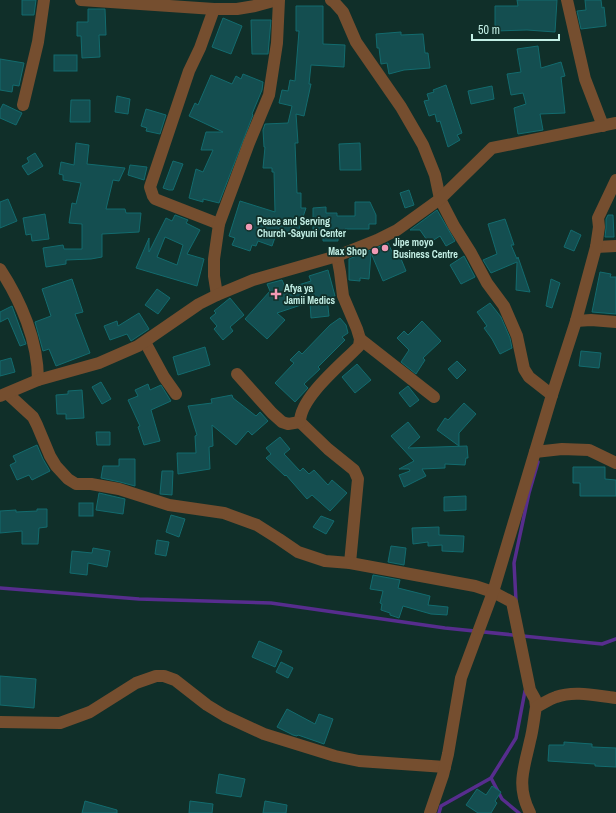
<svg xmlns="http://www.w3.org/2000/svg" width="616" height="813" font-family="'Archivo Narrow',sans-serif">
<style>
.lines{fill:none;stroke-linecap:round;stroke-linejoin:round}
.stream{stroke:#572d8e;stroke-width:3.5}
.building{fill:#144e50;stroke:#136b6e;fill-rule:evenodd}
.street{stroke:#754e2f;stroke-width:12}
.poi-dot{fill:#f09ab5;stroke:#102f29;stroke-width:1.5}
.labels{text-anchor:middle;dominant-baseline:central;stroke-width:3.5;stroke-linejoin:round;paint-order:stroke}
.poi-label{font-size:10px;font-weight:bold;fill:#c3efe5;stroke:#102f29;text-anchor:start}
</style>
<rect width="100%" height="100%" fill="#102f29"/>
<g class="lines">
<!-- stream -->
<g class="stream">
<path d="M0 588 139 599 271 603 445 628 602 644 616 639"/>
<path d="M516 601 514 563 529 493 538 462"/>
<path d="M491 778 502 799 519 813"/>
<path d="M439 813 441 806 491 778 516 738 525 691 528 690"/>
</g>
</g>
<!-- building -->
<g class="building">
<path d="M22 0H36L34 15H22Z"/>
<path d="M517 0H557L555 32 527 30 495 31V6H518Z"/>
<path d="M585 0H601L602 8 604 7 606 26 581 29 577 11 586 10Z"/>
<path d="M296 6H323V44L345 45 344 67 311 65 309 84H311L304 116 296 114 298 143H295L297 193H301V208H306L297 235 278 229 272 246 258 241 256 246 252 245 250 251 232 245 235 238 229 236 240 201 275 212 274 172H272V168H263L265 147H264L263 130 265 124 288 123 292 106 279 103 282 90 288 91 290 80 295 81 299 31H296Z"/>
<path d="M88 9H105L106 35H99L100 57 82 58 81 36H77V22H88Z"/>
<path d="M223 18 242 26 231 54 212 47Z"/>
<path d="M251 20H271L268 54H252Z"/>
<path d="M401 32V35L423 34 425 53H428L430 68 404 70 389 74 387 63 381 64 379 48H377L376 34Z"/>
<path d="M538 46 541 68 561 62 565 76 561 77 565 113 540 114 543 130 518 134 514 108 526 104 523 93 511 95 507 74 521 72 517 49Z"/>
<rect x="54" y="55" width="23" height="16"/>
<path d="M0 59 24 63 19 86 13 85 12 92 0 90Z"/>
<path d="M243 74 263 82 262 90 252 114 253 115 219 203 203 199V202L189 198 196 169 203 172 213 150H201L206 132H223L189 116 195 103 198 105 211 75 232 84 236 76 241 79Z"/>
<path d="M446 85 462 133 457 135 460 140 448 147 440 121 437 122 435 114 429 116 424 101 429 100 427 94 434 92 433 90Z"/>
<path d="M492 86 494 99 471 104 468 91Z"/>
<path d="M117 96 130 99 128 114 115 112Z"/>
<path d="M71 100H90V122H70Z"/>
<path d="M3 104 22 113 16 125 0 118V110Z"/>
<path d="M146 109 166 115 160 134 146 131 147 128 141 126Z"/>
<path d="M76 143 89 145 87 164 125 168 119 181 113 180 106 209H125L126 213H141L139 232 102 234V257L91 259 66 260V264L46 267 43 248 63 245 64 249H82V224L69 223 72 203 76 204 81 183 63 180V175L59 174 61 162 74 165Z"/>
<path d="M360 143 361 170H340L339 144Z"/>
<path d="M35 153 43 166 28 175 22 166 29 162 27 158Z"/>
<path d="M173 161 183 164 173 190H169L163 188Z"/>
<path d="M130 165 147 167 144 180 128 175Z"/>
<path d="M409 190 414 205 405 208 400 193Z"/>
<path d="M8 199 17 221 0 228V202Z"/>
<path d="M355 202H370L376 215V224H369V229H345V236H338V241H323V232H313V208L326 207V213H337V216H355Z"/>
<path d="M437 210 455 241 446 246 440 236 429 243 420 230H410Z"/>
<path d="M45 214 49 239 32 241 31 234 26 235 23 218Z"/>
<path d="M175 215 188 220 186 223 200 230 187 254 204 259 197 286 136 268 149 238V252L166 218 172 221ZM165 237 183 245 177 265 157 257Z"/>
<path d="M608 215H613L614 237H605L606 228V219Z"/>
<path d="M505 219 514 245H511L517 259 518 257 530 292 516 290 517 262 491 273 483 260 497 254 488 224Z"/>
<path d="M571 230 581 235 574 251 564 247Z"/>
<path d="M388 243 394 256 399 254 406 271 383 281 371 253 369 279 360 278V281L349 280V259Z"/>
<path d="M464 256 475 277 461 284 450 265Z"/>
<path d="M328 270 335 296 327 298 329 316 311 318 310 302 277 313 285 320 267 339 245 319 270 291 267 284 282 280 286 289 311 281 309 276Z"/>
<path d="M600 272 611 274 610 277H616V314L592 312Z"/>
<path d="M72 279 83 312 75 314 90 353 56 366 49 349 43 351 35 322 51 316 42 289Z"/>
<path d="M551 279 560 283 552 308 546 306Z"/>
<path d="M157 289 170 298 158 314 145 305Z"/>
<path d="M230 298 244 315 230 327 233 331 223 340 214 329 217 326 210 318 216 313 214 311Z"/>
<path d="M490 303 501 317 510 338 512 348 500 354 492 339 484 328 487 326 477 312Z"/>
<path d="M12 306 26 344 20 346 8 318 0 322V312Z"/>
<path d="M139 313 149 329 131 341 127 334 110 340 104 326 117 321 118 326Z"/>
<path d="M340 318 346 325 348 333 342 337 345 340 318 367 320 369 304 384 308 388 295 402 275 383 294 363 290 360 299 351 302 354 330 325Z"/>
<path d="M422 321 441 341 423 358 425 360 416 374 401 362 409 350 397 338 404 331 408 335Z"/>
<path d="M205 347 210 365 178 375 173 357Z"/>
<path d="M581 351 601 353 599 368 579 366Z"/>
<path d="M11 358 15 372 0 376V361Z"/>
<path d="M457 361 466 370 457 379 448 369Z"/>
<path d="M357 364 371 380 355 393 342 377Z"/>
<path d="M101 382 111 399 102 404 92 387Z"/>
<path d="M148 384 150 390 161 385 171 401 151 410 160 441 144 445 138 427 140 426 128 400 138 396 135 390Z"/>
<path d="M408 386 419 400 410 407 399 393Z"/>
<path d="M82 390 84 418 66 419V414H57L56 395 68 394V391Z"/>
<path d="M232 395 233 398 256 416 260 412 268 421 252 435 248 431 236 445 212 425 213 446 209 447 210 469 178 474 177 453H196L195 436 197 435 188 406 212 403 211 399Z"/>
<path d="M464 403 476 414 459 433V446L437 430 445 418 448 420Z"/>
<path d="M408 422 420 437 408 448 467 446 468 458H466L465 465 445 464V468L422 469 426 476 404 487 399 475 410 471 409 469H399L414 461 391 436Z"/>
<path d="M96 432H110V445H97Z"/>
<path d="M280 437 290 449 284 454 300 471 303 468 309 474 314 470 328 485 332 480 347 493 330 511 312 495 307 499 286 475 285 476 266 458 271 454 266 448Z"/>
<path d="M37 445 43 459 50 471 32 480 29 475 17 480 10 465 16 462 13 456Z"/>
<path d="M119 459H135V486L120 482 101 478 103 466H119Z"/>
<path d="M573 467H605V479L616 480V496H580V483H573Z"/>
<path d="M162 471H173L172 495 160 494Z"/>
<path d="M99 493 125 499 123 514 96 510Z"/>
<path d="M466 496V510L444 511V497Z"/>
<rect x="79" y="503" width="14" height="13"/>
<path d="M37 509H47V527L39 528 38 544H22V531L0 533V511L16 510V512L37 511Z"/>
<path d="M171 515 185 519 179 537 166 532Z"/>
<path d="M321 516 334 521 326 534 313 527Z"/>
<path d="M439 527V535L464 536 463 552 442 551V545L428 546V542L413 544 412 528Z"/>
<path d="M157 540 169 542 166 556 155 554Z"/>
<path d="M391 546 406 548 404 565 388 562Z"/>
<path d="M93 548 110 551 107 567 88 563 87 575 70 573 72 551 92 553Z"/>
<path d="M373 575 400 580 398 588 430 596 428 605 448 607 447 615 431 614 403 606 399 618 390 615V613L381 610 382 604 380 603 383 591 370 589Z"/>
<path d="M259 641 282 651 275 667 252 657Z"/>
<path d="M281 662 293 668 288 678 276 672Z"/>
<path d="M0 676 36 679 34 708 0 705Z"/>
<path d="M287 709 315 724 319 714 333 719 324 744 298 735 297 736 293 735 277 727Z"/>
<path d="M564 742 592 744V747L616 748V767L595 766V764L548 761 549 745H564Z"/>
<path d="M219 774 245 779 241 797 216 793Z"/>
<path d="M492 786 501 792 495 801 497 803 491 813H478L466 805 477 789 486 795Z"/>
<path d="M85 801 117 810V813H82Z"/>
<path d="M190 801 213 804 212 813H189Z"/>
<path d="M265 801 287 805 286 813H263Z"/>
</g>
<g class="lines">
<!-- street -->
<g class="street">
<path d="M81 0 214 9H237L255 6 277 0"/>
<path d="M331 0 334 2 343 12 356 42 401 107 423 145 435 175 440 199 454 226 471 253 487 283 504 306 517 336 524 369 529 377 552 395"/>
<path d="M567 0 585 79 603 126"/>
<path d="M214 9 200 48 189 71 150 187 153 196 155 199 219 224"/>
<path d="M23 105 38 42 44 0"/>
<path d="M596 247 616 246"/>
<path d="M337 256 340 272 343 296 357 329 360 339 359 346C343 363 300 397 300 422L328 449 354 470 358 479 350 563"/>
<path d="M0 269C21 301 38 341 38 380"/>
<path d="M217 295 214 276V259L219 224 249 143 269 95 277 43 279 0"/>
<path d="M576 321 591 320 616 322"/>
<path d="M360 339 434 397"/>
<path d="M145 342 164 377 176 394"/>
<path d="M237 374 272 413 282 422 288 424 300 422"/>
<path d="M8 394 33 417 37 425 50 456 56 466 68 479 76 484H91L119 489 169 505 224 513 257 525 279 539 298 552 325 561 350 563 475 586 493 592 512 602 530 690 535 699 536 707"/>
<path d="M0 396 38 380 99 363 138 346 199 304 217 295 253 280 337 256 377 240 397 230 440 199 492 148 616 123"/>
<path d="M535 452 562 449 589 450 616 463"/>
<path d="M0 722 60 723 90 712 136 683 156 676H164L175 680 207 705 225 716 264 734 335 756 359 761 445 767"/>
<path d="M430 813 443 775 448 754 461 678 493 592 552 395 576 321 596 247 599 227 598 218 616 180"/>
<path d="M530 813C516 785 524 769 530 741 533 730 534 718 536 707 543 704 549 699 556 697 575 690 597 696 616 698"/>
</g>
</g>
<!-- markers -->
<g class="poi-dot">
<circle cx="249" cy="227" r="4"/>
<circle cx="385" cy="248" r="4"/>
<circle cx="375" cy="251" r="4"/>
<path d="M274 288h4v4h4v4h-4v4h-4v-4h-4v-4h4z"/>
</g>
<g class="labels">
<!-- poi labels -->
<g class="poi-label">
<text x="257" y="221">Peace and Serving<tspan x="257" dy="12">Church -Sayuni Center</tspan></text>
<text x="393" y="242">Jipe moyo<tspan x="393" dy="12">Business Centre</tspan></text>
<text x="367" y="251" text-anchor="end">Max Shop</text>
<text x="284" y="288">Afya ya<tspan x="284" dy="12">Jamii Medics</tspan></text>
</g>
</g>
<!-- scale -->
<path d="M472 34v6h87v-6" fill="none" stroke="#c3efe5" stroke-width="2"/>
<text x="478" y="34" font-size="12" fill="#c3efe5" stroke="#102f29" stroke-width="3" paint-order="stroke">50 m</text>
</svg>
